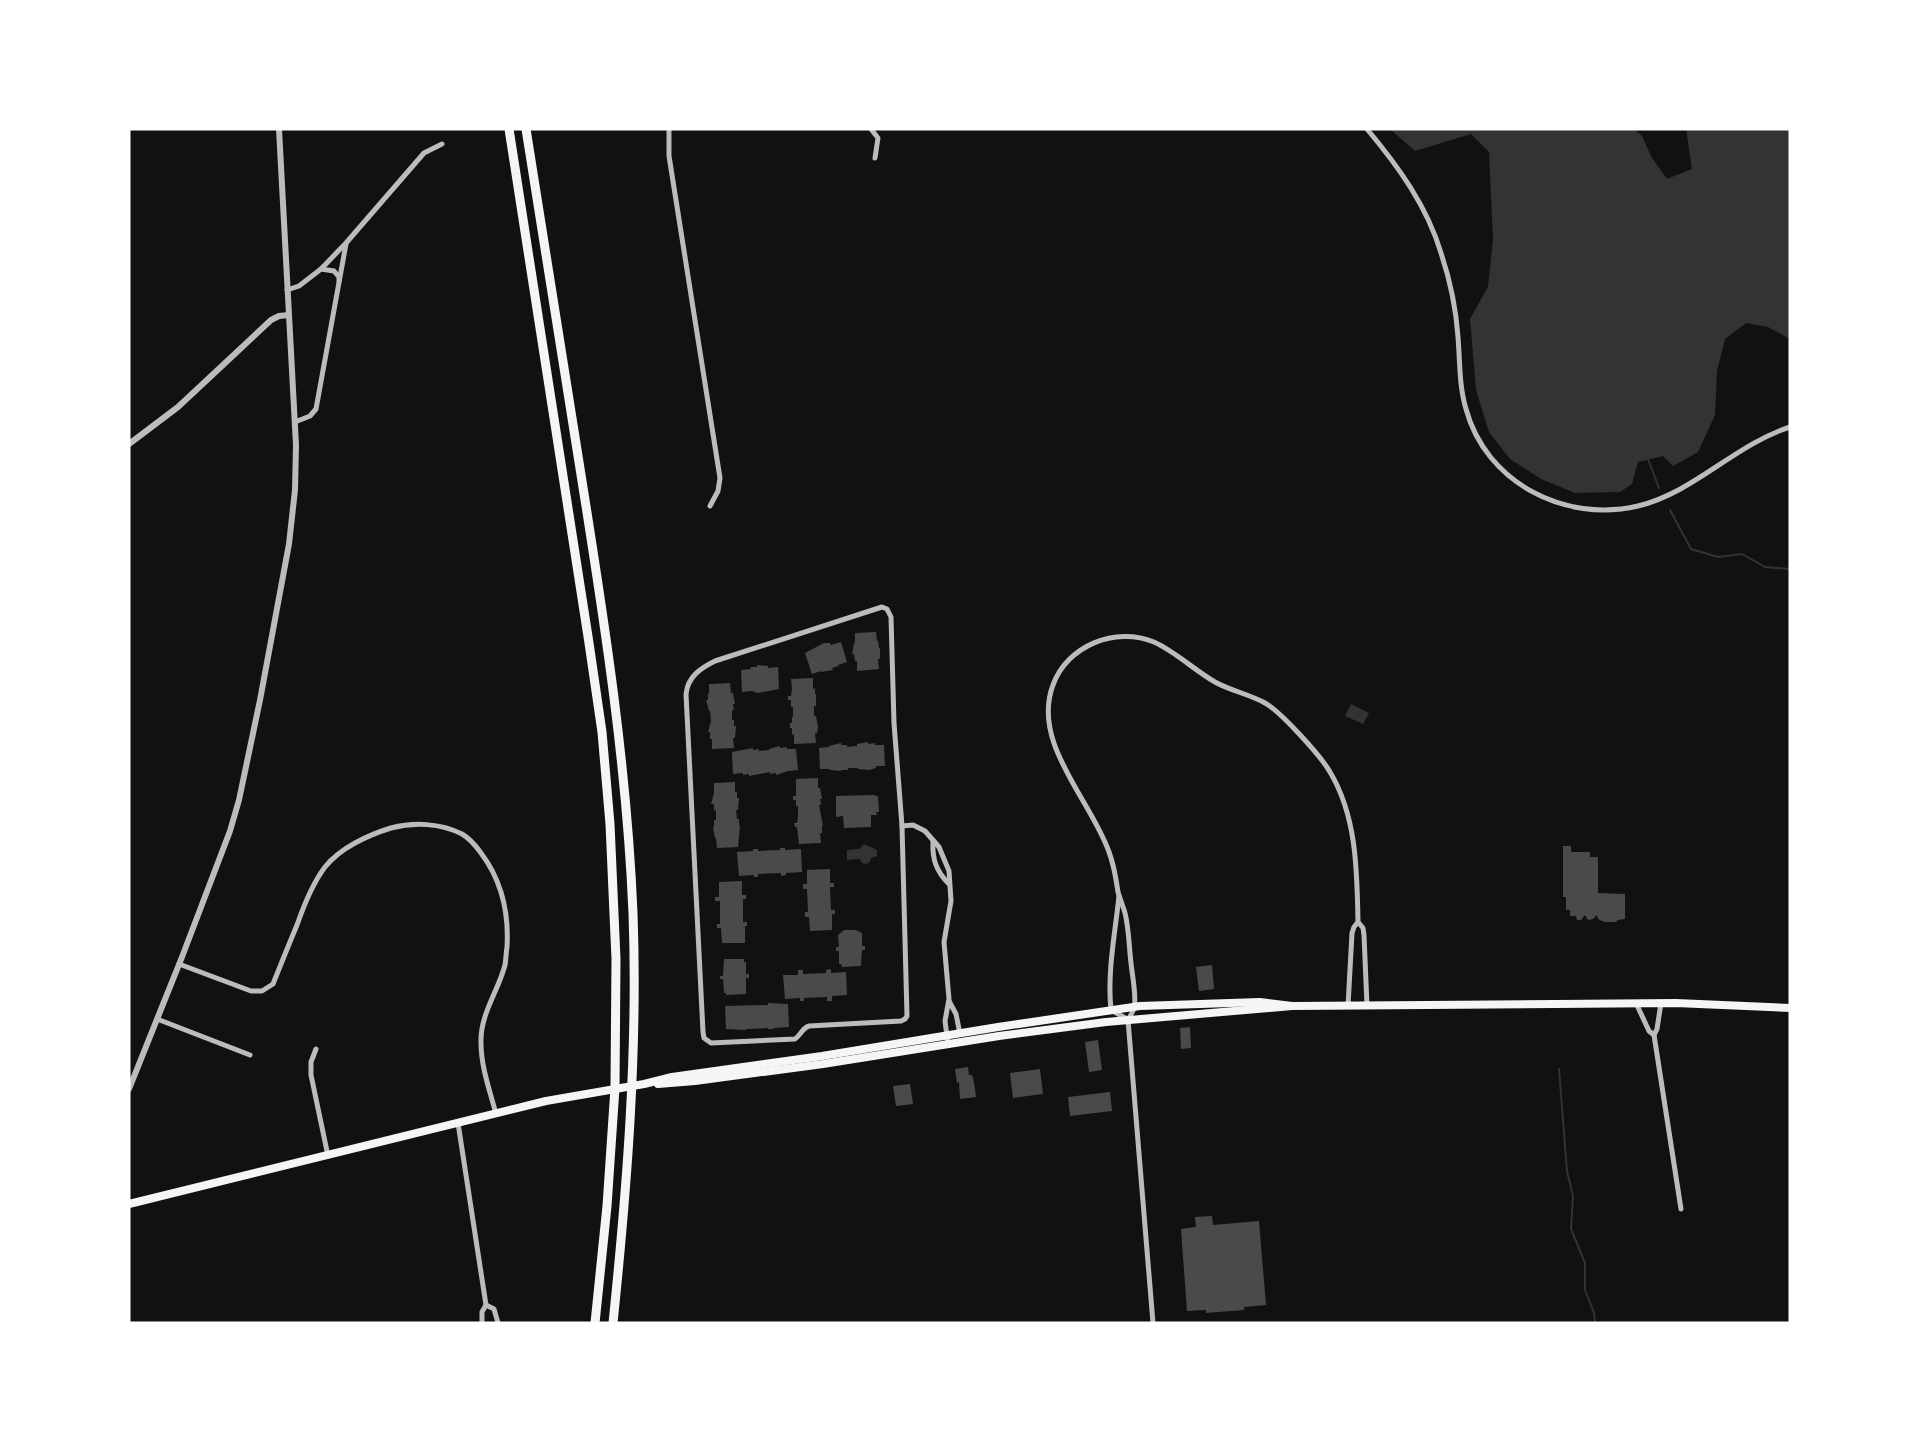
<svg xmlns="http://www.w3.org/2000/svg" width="1919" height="1452" font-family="'Exo 2',sans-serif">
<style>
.water{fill:#333}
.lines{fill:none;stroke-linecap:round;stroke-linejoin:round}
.stream{stroke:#333;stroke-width:2}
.building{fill:#4a4a4a}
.minor{stroke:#bcbcbc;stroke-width:5}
.tertiary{stroke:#bcbcbc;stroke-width:6}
.secondary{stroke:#f5f5f5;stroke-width:8}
.motorway{stroke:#f5f5f5;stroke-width:9}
</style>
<rect width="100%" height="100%" fill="#111"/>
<!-- water -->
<g class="water">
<path d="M1390 129H1634L1642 136 1652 158 1667 179 1692 169 1686 129H1790V339L1768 327 1746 323 1725 339 1717 371 1715 415 1698 452 1673 466 1663 456 1638 462 1632 484 1620 492 1575 493 1541 479 1510 459 1489 432 1476 390 1470 319 1488 287 1493 239 1489 152 1471 134 1415 151Z"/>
<path d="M1351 704 1369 713 1363 724 1345 716Z"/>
<path d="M864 844 877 850V856L871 858 870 862 866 864 862 863 860 859 847 860V850L859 849Z"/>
</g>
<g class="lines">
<!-- stream -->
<g class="stream">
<path d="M1648 459 1659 488"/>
<path d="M1670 510 1691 549 1718 557 1742 554 1765 567 1790 569"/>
<path d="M1559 1069 1567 1171 1573 1196 1571 1229 1585 1263V1290L1594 1313 1595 1323"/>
</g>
</g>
<!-- building -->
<g class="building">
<path d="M876 632 877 641H878L879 648H880V659H878L879 669 857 671V661H855L854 654H852L854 643H855V633Z"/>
<path d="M841 642 847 662 838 665 839 666 832 668 833 670 821 672V671L812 674 805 653 824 643H830L831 645Z"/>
<path d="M757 665 768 666V668L778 667 779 689 758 693 752 691 742 692 741 670 751 669 750 667H757Z"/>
<path d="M813 678V689L815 688V694H816V706H814V716H816L818 727 817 733H815L816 743 794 744V734L792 735V728H790V723H792V717H793V707H791V700H788V696H791L792 689 791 679Z"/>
<path d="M730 683 731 693H733L735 704H733L734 710H732V720H734V726H736L735 738H733L734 748 712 749V739H710V732H708L711 721 710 711H709L706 700H708V694L709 693V684Z"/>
<path d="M868 742V744L875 743V745H884L885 766H876V768L869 770 858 769V768H848V770H841V771L830 770V769H820L819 748 829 747V746L841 743V745H847V747L857 746V744Z"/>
<path d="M780 746V748L787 747V749H796L798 770 788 771 776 775V773L770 774V772L749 776V774L743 775V773L733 774 732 752 753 748V750L759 749V751L769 750V749Z"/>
<path d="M818 778V788H820L822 799H820L821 805H819L823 826H822V833H820L821 843 799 844 797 827H795L794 823H797L798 817V806H796V800H793V796H796V779Z"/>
<path d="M735 782V792H737V798H739L738 810H736L737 819H739V825H740L738 847 717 848 716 838H715L713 827H714V820H716V810L714 811V804H711L714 793V783Z"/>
<path d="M875 795V796H878L879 812H876L877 815H871V827L844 828 843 816 836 817V796Z"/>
<path d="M1563 846H1571V852H1590V857H1598V893L1625 894V919L1618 920 1616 922H1604L1598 919 1597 915 1593 919 1588 920 1585 915 1581 920H1577L1576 916H1570V910H1566V897H1563Z"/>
<path d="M780 848H785V850L801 849 802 872 786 873V875L781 876V873L758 874V877H754V875L739 876 737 852 753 851V849H758V851L780 850Z"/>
<path d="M830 869V883H834V887H830L831 910H835V914H832V930L810 931 809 917H805V912H808L807 889H803V884H807V870Z"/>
<path d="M742 881V895H746V899H743V922H747V926H745V943H722L721 928H717V924H720V901H715V897H719V882Z"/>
<path d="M844 930H856L862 933V946H865V950H862L861 966 842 967 841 964H839V951H836V947H839L838 935Z"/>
<path d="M724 959H744V962H746V974H749V978H746V994L726 995V993H724L723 979H720V976H723Z"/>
<path d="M1212 965 1214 989 1199 991 1196 967Z"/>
<path d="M831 969V973L846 972 847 995 832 996V1001H827V997L804 998V1001H800V998L785 999 783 975H798V970H803V974L826 973V970Z"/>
<path d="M768 1003 788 1004 789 1027 774 1028V1029H768V1028L746 1029V1030L726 1029 725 1006 768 1005Z"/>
<path d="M1190 1027 1191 1048 1181 1049 1180 1028Z"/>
<path d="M1098 1040 1102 1070 1089 1072 1085 1042Z"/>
<path d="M968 1067 969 1075H972L974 1082 976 1097 960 1099 959 1082 957 1083 955 1069Z"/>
<path d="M1040 1069 1043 1094 1013 1098 1010 1073Z"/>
<path d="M910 1084 913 1104 896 1106 893 1086Z"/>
<path d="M1110 1092 1112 1111 1070 1116 1068 1097Z"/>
<path d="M1212 1216 1213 1225 1259 1221 1266 1305 1244 1307V1310L1206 1313V1310L1187 1311 1181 1229 1196 1227 1195 1217Z"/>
</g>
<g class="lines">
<!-- minor -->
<g class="minor">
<path d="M669 129V156L720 478 718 491 710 506"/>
<path d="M871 129 878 138 875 158"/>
<path d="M1367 129C1398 166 1427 206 1441 253 1450 280 1456 308 1458 337 1460 361 1459 386 1466 409 1486 483 1565 523 1638 506 1695 492 1734 445 1790 427"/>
<path d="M321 269 334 271 339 277V281"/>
<path d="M287 290 299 286 321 269 346 243 424 153 442 144"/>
<path d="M295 422 310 416 316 409 346 244"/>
<path d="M882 607 887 609 891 617 894 723 902 826 907 1016 905 1019 901 1021 809 1026C802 1028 801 1035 795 1039L711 1043 704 1038 703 1032 686 694C688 676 701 668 715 661Z"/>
<path d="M902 826 913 825 925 831 939 847 949 871 951 901 944 942 949 999 945 1021 948 1044"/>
<path d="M933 841C932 859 936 871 949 884"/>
<path d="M1119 896C1115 934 1107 973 1111 1010L1127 1019"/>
<path d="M179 964 251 991H262L273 984C281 964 289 944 297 925 304 905 312 884 325 867 340 848 368 835 391 828 414 822 440 823 462 834 469 838 476 846 481 853 502 881 509 913 507 947 506 953 506 959 505 965 498 992 480 1014 481 1043 481 1067 490 1091 496 1114"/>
<path d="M949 1001 956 1014 960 1034"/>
<path d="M1636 1003 1649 1031 1654 1035 1681 1209"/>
<path d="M1348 1006 1352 933 1354 927 1358 922"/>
<path d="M157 1019 250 1055"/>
<path d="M1128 1020C1130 1016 1133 1012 1134 1008 1137 998 1132 974 1131 963 1129 947 1129 929 1125 913 1123 906 1120 899 1118 892 1116 878 1114 865 1109 852 1091 800 1031 743 1053 685 1067 646 1115 626 1154 642 1176 652 1194 670 1215 682 1231 691 1249 694 1265 703 1280 711 1321 756 1330 772 1357 817 1357 872 1358 922L1363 928 1364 935 1367 1006"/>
<path d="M1128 1020 1153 1323"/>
<path d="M1654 1035 1657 1029 1661 1003"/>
<path d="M316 1049 311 1062V1075L328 1156"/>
<path d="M458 1123 486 1305 482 1312V1323"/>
<path d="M486 1305 494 1309 498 1323"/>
</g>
<!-- tertiary -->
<g class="tertiary">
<path d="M129 444 178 407 271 320 279 316 289 315"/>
<path d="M129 1089 182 957 230 831 239 800 260 700 289 544 295 490 296 445 279 129"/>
</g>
<!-- secondary -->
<g class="secondary">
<path d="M658 1084 695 1081 823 1064 999 1036 1106 1022 1292 1006 1676 1003 1790 1008"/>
<path d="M129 1204 546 1101 644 1084 672 1077 822 1056 998 1027 1140 1006 1260 1002 1292 1006"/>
</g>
<!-- motorway -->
<g class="motorway">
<path d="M509 129 589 643 602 732 610 824 616 959 615 1088 607 1206 595 1323"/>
<path d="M526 129C545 246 563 364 582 481 605 625 627 768 633 913 638 1050 627 1187 613 1323"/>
</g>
</g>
<!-- border -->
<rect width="1919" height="1452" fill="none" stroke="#ffffff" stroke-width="261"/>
</svg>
